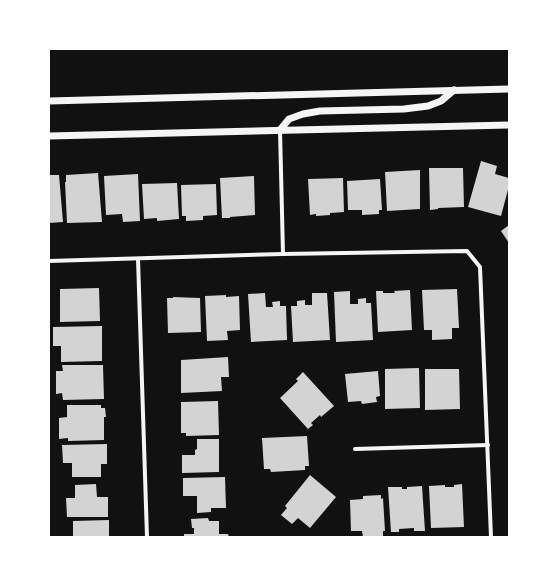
<svg xmlns="http://www.w3.org/2000/svg" width="558" height="586" font-family="Karla,sans-serif">
<style>
.building{fill:#d3d3d3}
.lines{fill:none;stroke-linecap:round;stroke-linejoin:round}
.minor{stroke:#f5f5f5;stroke-width:4}
.tertiary{stroke:#f5f5f5;stroke-width:7}
</style>
<rect width="100%" height="100%" fill="#111"/>
<!-- building -->
<g class="building">
<path d="M481 161 497 166 495 174 509 178V186L501 216 468 207Z"/>
<path d="M429 168H463L464 207 438 208V209L430 210Z"/>
<path d="M420 170V209L387 211 385 172Z"/>
<path d="M98 173 102 222 67 223 65 182H66V175Z"/>
<path d="M138 174 140 221 123 222 122 214 106 215 104 176Z"/>
<path d="M49 175H59L63 222 49 223Z"/>
<path d="M254 176 255 215 230 217V218H222L220 178Z"/>
<path d="M343 178 344 212 330 213V215L316 216V214L310 215 308 179Z"/>
<path d="M380 179 382 210H379V214L362 215V210H348L347 181Z"/>
<path d="M177 183 179 219 157 221V218L144 219 142 184Z"/>
<path d="M216 184 217 215 203 216V220L186 221V216H182L181 185Z"/>
<path d="M509 225V243L501 231Z"/>
<path d="M99 288 100 321 60 322V289Z"/>
<path d="M457 289 459 328H452V339L432 340V330H424L422 290Z"/>
<path d="M410 290 412 330 378 332 376 291H383V293H395L394 291Z"/>
<path d="M350 291V304H358V299L366 298V303H371L373 340 336 342 334 292Z"/>
<path d="M265 293 266 307H273L272 302 280 301V306H286L287 340 251 342 248 294Z"/>
<path d="M312 293H327L330 340 293 342 291 306H297V301L305 300V305H312Z"/>
<path d="M226 295V297L239 296 240 330 227 331 228 340 207 341 205 296Z"/>
<path d="M173 297 200 298 201 332 168 333 167 298H173Z"/>
<path d="M102 326V361L61 362V346H53V327Z"/>
<path d="M228 357 229 377H221L222 391 181 393V360Z"/>
<path d="M62 365H103L104 399 63 400 62 393 56 394V371H63Z"/>
<path d="M419 368 420 408 385 409V369Z"/>
<path d="M425 369H459L460 409 425 410Z"/>
<path d="M378 371 380 396 376 397 377 402 362 404 361 401 348 402 345 374Z"/>
<path d="M303 372 334 406 321 417 320 415 311 423 313 425 308 429 280 398 298 381 296 379Z"/>
<path d="M218 401 219 435 186 436V433H181V402Z"/>
<path d="M67 405H101V408H105L106 417H104V440L68 441V438L59 439V418L67 417Z"/>
<path d="M307 436 309 466H305V470L271 472 270 469H264L262 438Z"/>
<path d="M197 439H219V472L182 473V455H195V450L197 449Z"/>
<path d="M107 444V464H101V477H72V463H63L62 445Z"/>
<path d="M310 475 336 497 310 528 298 518 292 524 281 515 287 508 285 506Z"/>
<path d="M225 477 226 508H211V512L197 513V496H183V478Z"/>
<path d="M96 484 97 497H108V517H67L66 498H75V485Z"/>
<path d="M462 484 464 527 431 528 429 486 445 485V487H454V485Z"/>
<path d="M422 486 425 531H414V528L399 529V532H391L388 487H402V489H407V487Z"/>
<path d="M381 495V499L383 498 385 531H383V537H363L362 531H351L350 500 363 499V496Z"/>
<path d="M208 518 209 521H219V534H228L229 537H184V534H194V528H192L191 519Z"/>
<path d="M109 520V537H73V521Z"/>
</g>
<g class="lines">
<!-- minor -->
<g class="minor">
<path d="M280 130 283 254"/>
<path d="M138 259 147 537"/>
<path d="M49 261 283 254 467 251 480 267 491 537"/>
<path d="M355 449 488 445"/>
</g>
<!-- tertiary -->
<g class="tertiary">
<path d="M49 101 509 89"/>
<path d="M280 130 289 119 303 114 320 111 404 109 428 106 441 101 454 90"/>
<path d="M49 136 509 125"/>
</g>
</g>
<!-- border -->
<rect width="558" height="586" fill="none" stroke="#ffffff" stroke-width="100"/>
</svg>
